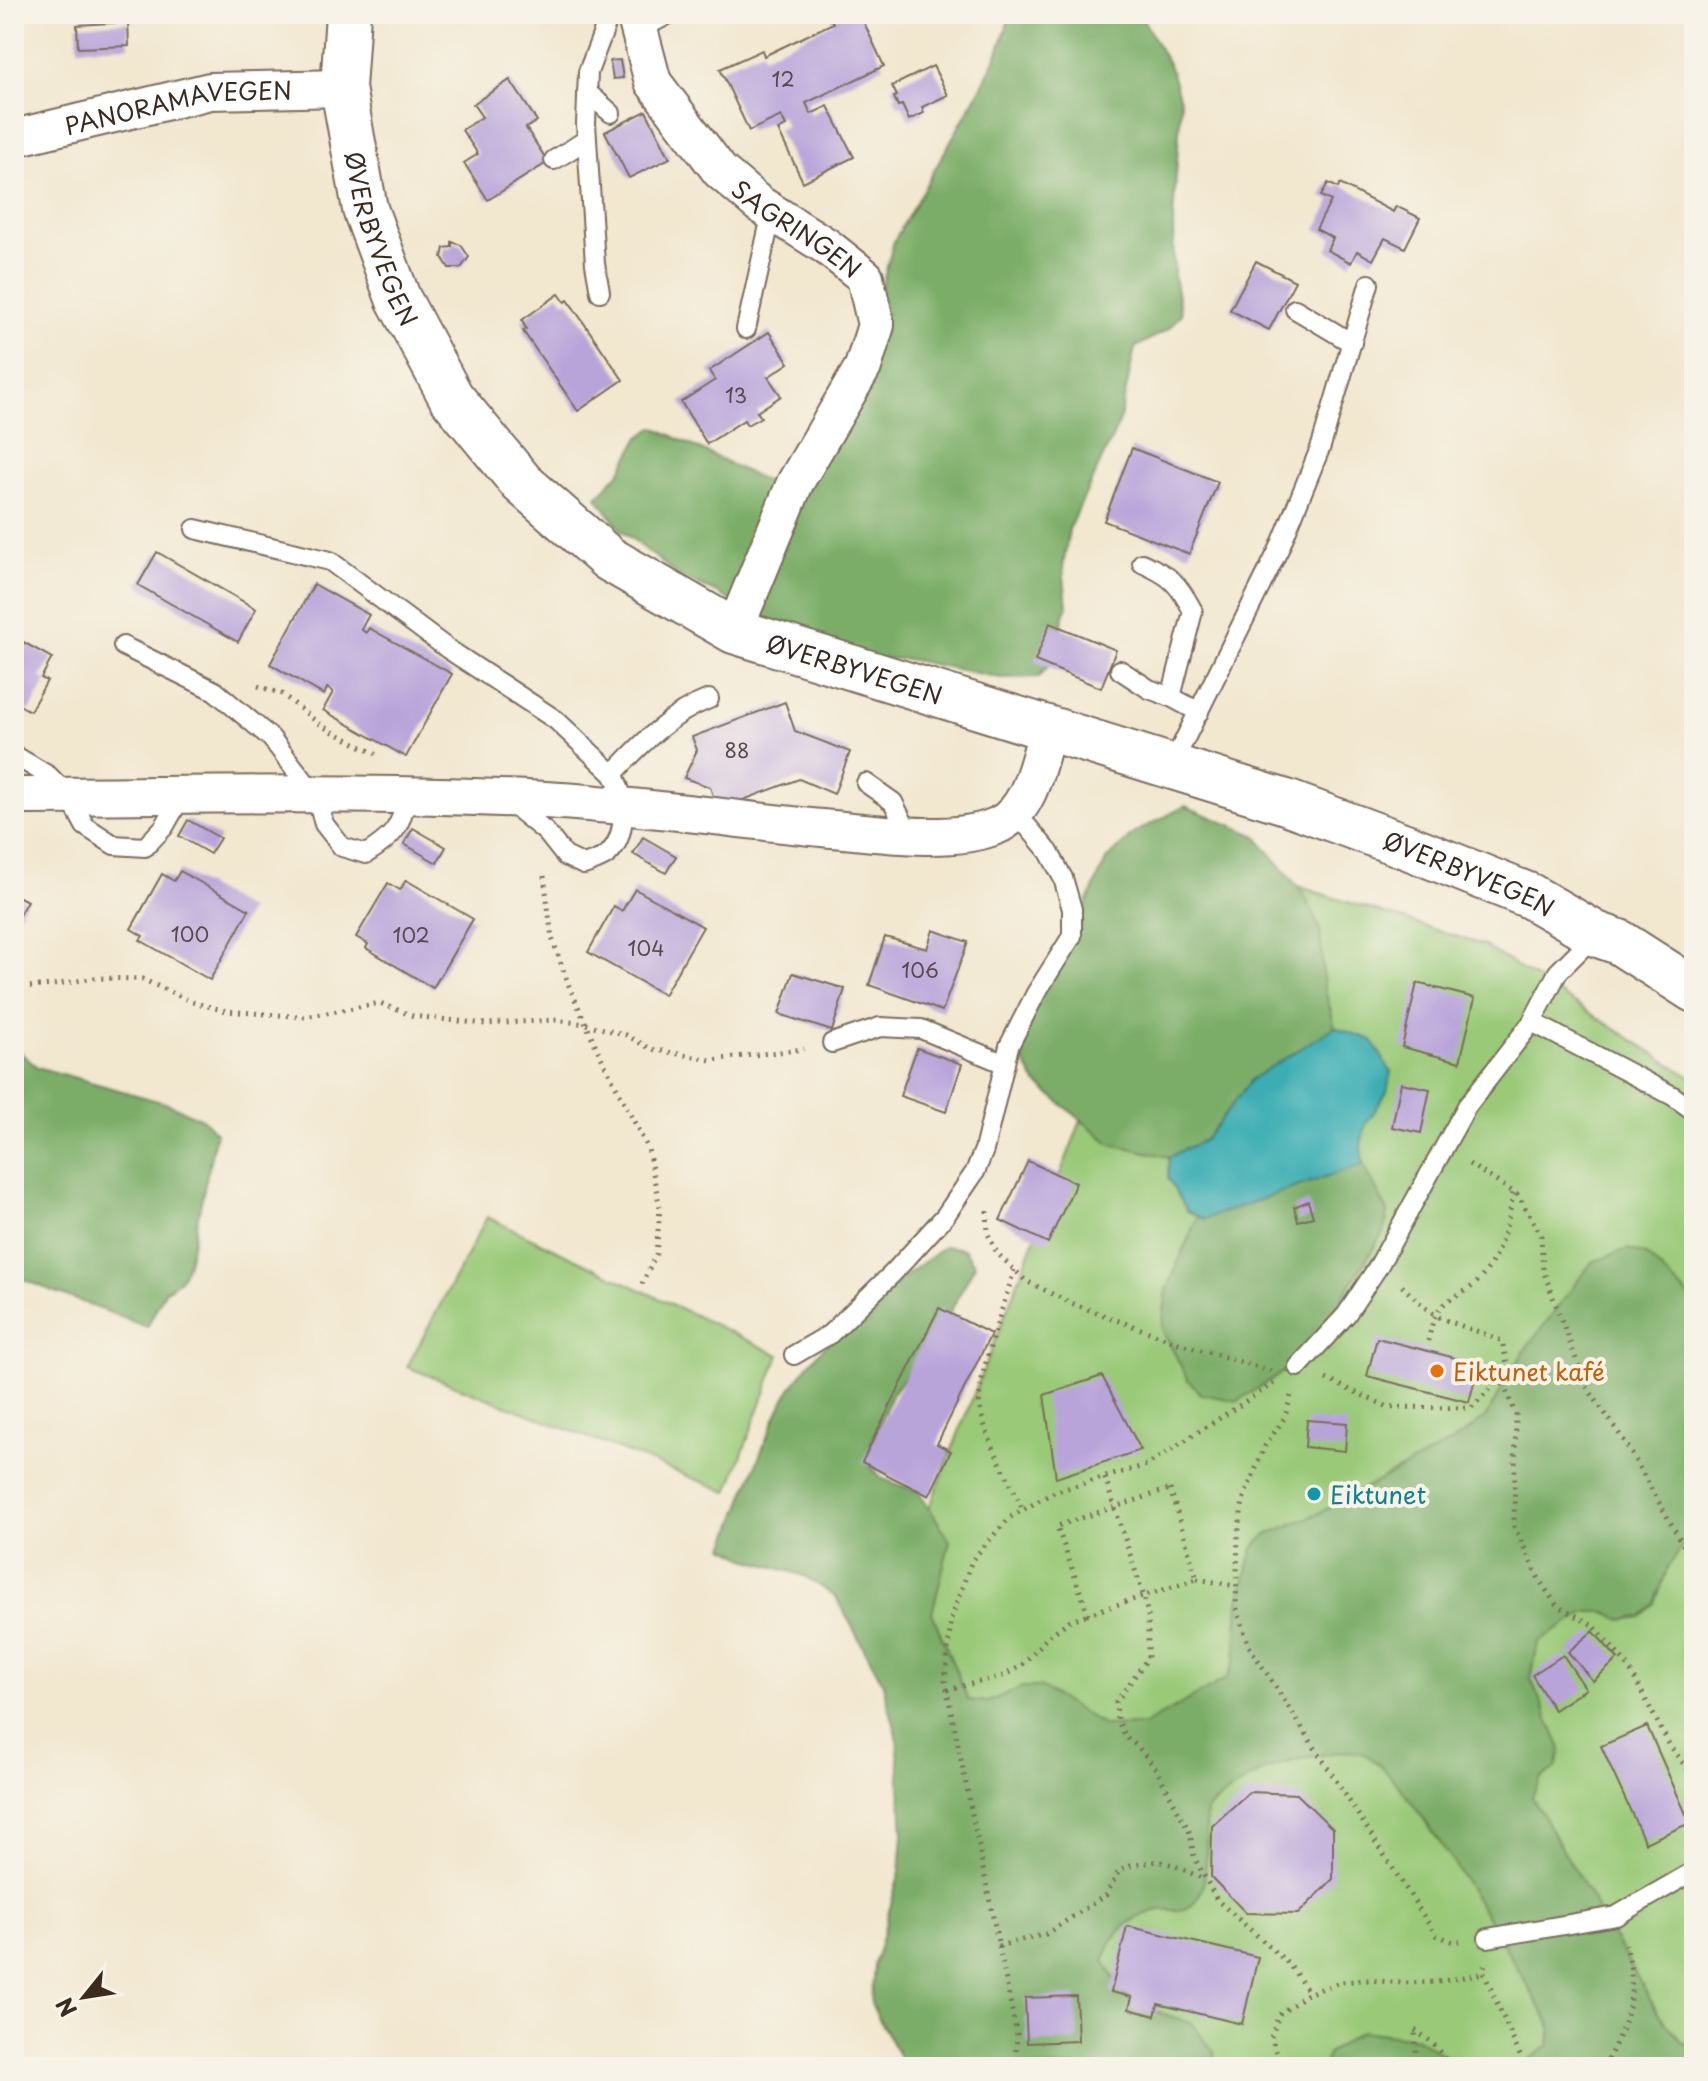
<svg xmlns="http://www.w3.org/2000/svg" width="1708" height="2081" font-family="'Playpen Sans',sans-serif">
<style>
.green{fill:#9ac978;stroke:#6a7a4b;stroke-width:2}
.forest{fill:#7bad68;stroke:#5b6c43;stroke-width:2}
.water{fill:#3badb3;stroke:#3b6c68;stroke-width:2}
.building{fill:#b9a4da}
.lines{fill:none;stroke-linecap:round;stroke-linejoin:round}
.lane-casing{stroke:#7b6c5c;stroke-width:22}
.street-casing{stroke:#7b6c5c;stroke-width:40}
.secondary-casing{stroke:#7b6c5c;stroke-width:48}
.path{stroke:#7b6c5c;stroke-width:5;stroke-dasharray:2 6;stroke-linecap:butt}
.lane{stroke:#fff;stroke-width:18}
.street{stroke:#fff;stroke-width:36}
.secondary{stroke:#fff;stroke-width:44}
.food-dot{fill:#e8710a;stroke:#f7f3e8;stroke-width:3}
.culture-dot{fill:#0f9aa8;stroke:#f7f3e8;stroke-width:3}
.labels{text-anchor:middle;dominant-baseline:central;stroke-width:8;stroke-linejoin:round;paint-order:stroke}
.number-label{font-size:20px;fill:#5a484d}
.street-label{font-size:24px;fill:#3b2a1e;stroke:#f7f3e8}
.food-label{font-size:24px;fill:#c56008;stroke:#f7f3e8;text-anchor:start}
.culture-label{font-size:24px;fill:#0d838f;stroke:#f7f3e8;text-anchor:start}
</style>
<rect width="100%" height="100%" fill="#f7f3e8"/>
<filter id="ink" filterUnits="userSpaceOnUse"><feTurbulence type="fractalNoise" baseFrequency=".0125" numOctaves="2"/><feDisplacementMap in="SourceGraphic" scale="16" xChannelSelector="R" yChannelSelector="G"/><feConvolveMatrix kernelMatrix="1 2 1 2 8 2 1 2 1" color-interpolation-filters="sRGB"/></filter>
<filter id="wash" filterUnits="userSpaceOnUse"><feTurbulence type="fractalNoise" baseFrequency=".006" numOctaves="4" result="noise"/><feDisplacementMap in="SourceGraphic" scale="32" xChannelSelector="R" yChannelSelector="G"/><feGaussianBlur stdDeviation="1.8" result="paint"/><feColorMatrix in="noise" values="0 0 0 0 0 0 0 0 0 0 0 0 0 0 0 0 0 1.4 0 .05"/><feComposite in="paint" operator="in"/></filter>
<g filter="url(#wash)">
<rect width="100%" height="100%" fill="#f2e7cf"/>
<!-- green -->
<g class="green">
<path d="M1187 851 1483 945 1694 1079V2067H976L884 1623Z"/>
<path d="M487 1217 779 1355 728 1492 407 1367Z"/>
</g>
<!-- forest -->
<g class="forest">
<path d="M1011 14H1140L1170 67 1181 103 1173 219 1174 276 1181 314 1168 329 1135 348 1119 423 1069 529 1063 567 1067 606 1051 663 1039 677 1001 678 907 659H851L798 638 715 592 680 577 620 529 597 497 620 472 639 438 654 427 773 485 791 480 864 351 894 241 981 88 998 53Z"/>
<path d="M1185 806 1255 835 1304 894 1320 929 1324 986 1335 1027 1252 1079 1205 1140 1169 1157 1111 1144 1036 1083 1017 1050 1045 978 1083 912 1106 860 1134 833Z"/>
<path d="M14 1047 37 1067 168 1104 203 1119 216 1133 188 1263 180 1280 165 1291 147 1327 14 1276Z"/>
<path d="M1363 1164 1388 1212 1384 1231 1314 1343 1286 1370 1238 1401 1201 1394 1188 1380 1162 1329 1167 1290 1197 1217 1204 1219Z"/>
<path d="M945 1246 964 1249 975 1265 939 1333 892 1393 870 1446 869 1465 883 1479 919 1492 950 1541 932 1613 968 1700 988 1702 1022 1687H1040L1105 1726 1144 1725 1227 1678 1235 1661 1239 1602 1253 1548 1266 1535 1319 1513 1455 1440 1485 1418 1523 1353 1592 1262 1628 1249 1646 1255 1694 1301V1531L1668 1567 1655 1603 1641 1617 1623 1620 1606 1612H1587L1538 1642 1531 1679 1561 1749 1556 1768 1540 1779 1532 1797 1658 2013 1682 2042 1694 2048V2067H1517L1549 2046 1551 2026C1523 1979 1404 1764 1361 1753 1349 1750 1337 1752 1325 1754 1273 1763 1246 1776 1206 1811 1206 1829 1208 1877 1201 1891 1188 1920 1174 1906 1155 1911 1127 1919 1112 1934 1104 1960L1122 1993 1137 2005 1191 2023 1214 2052 1217 2067H905L871 2004 874 1965 900 1872 903 1834 897 1735 882 1681 836 1597 805 1576 750 1560 725 1547C744 1500 760 1448 782 1404 816 1339 889 1289 945 1246Z"/>
<path d="M1361 2031 1417 2038 1462 2067H1323L1329 2052Z"/>
</g>
<!-- water -->
<path class="water" d="M1335 1027 1372 1040 1391 1072 1387 1092 1366 1124 1361 1145 1363 1164 1204 1219 1187 1211 1168 1178 1169 1157 1205 1140 1252 1079Z"/>
<g id="blocks">
<!-- building -->
<g class="building">
<path d="M832 14H860L884 66 806 103 811 114 828 106 854 157 803 182 778 130 786 126 781 116 749 131 720 69 762 50 764 56 833 23 829 15Z"/>
<path d="M128 22 129 46 78 48 77 25Z"/>
<path d="M620 60 623 78 613 79 610 61Z"/>
<path d="M933 66 948 95 922 107 924 113 909 120 902 105 898 106 894 97 897 96 892 86Z"/>
<path d="M510 80 537 121 526 128 548 162 488 200 464 163 478 154 462 130 482 117 473 104Z"/>
<path d="M646 111 670 158 629 178 605 132Z"/>
<path d="M1328 183 1338 188 1340 184 1393 212 1396 206 1420 218 1405 248 1385 238 1373 260 1357 251 1351 263 1327 250 1333 238 1316 229 1331 201 1321 196Z"/>
<path d="M452 242 461 245 469 257 461 268H449L442 257 444 248 452 247Z"/>
<path d="M1256 261 1295 281 1269 330 1230 310Z"/>
<path d="M559 294 565 302 568 300 623 380 578 411 523 331 526 329 522 320Z"/>
<path d="M769 332 789 363 768 377 781 396 757 412 761 417 747 425 744 420 707 444 681 402 715 380 709 371Z"/>
<path d="M1132 448 1218 482 1189 554 1104 521Z"/>
<path d="M157 552 256 609 238 642 138 585Z"/>
<path d="M314 584 369 615 361 629 366 633 369 628 452 674 406 757 323 710 333 692 327 688 324 695 270 664Z"/>
<path d="M1050 623 1116 650 1101 688 1035 661Z"/>
<path d="M14 637 52 658 41 678 47 681 30 711 14 702Z"/>
<path d="M785 702 795 731 850 752 834 794 799 779 735 803 722 799 715 802 710 787 684 778 697 750 692 737Z"/>
<path d="M188 820 220 838 210 854 179 836Z"/>
<path d="M413 828 446 847 437 863 404 844Z"/>
<path d="M643 837 676 856 666 873 633 854Z"/>
<path d="M180 871 249 910 210 980 140 940 143 936 131 929 162 874 174 881Z"/>
<path d="M406 880 473 919 433 988 366 948 368 944 356 937 388 883 400 890Z"/>
<path d="M635 889 703 927 664 995 588 952 614 906 622 911Z"/>
<path d="M14 894 27 901 14 924Z"/>
<path d="M933 930 968 942 942 1011 869 985 885 937 927 949Z"/>
<path d="M793 973 845 989 832 1031 779 1014Z"/>
<path d="M1417 983 1475 998 1460 1062 1402 1047Z"/>
<path d="M917 1048 962 1064 946 1112 900 1096Z"/>
<path d="M1401 1083 1430 1089 1421 1133 1392 1127Z"/>
<path d="M1028 1161 1076 1183 1048 1243 1000 1220Z"/>
<path d="M1308 1201 1313 1217 1298 1221 1294 1207Z"/>
<path d="M939 1308 991 1334 937 1444 951 1451 929 1496 862 1462Z"/>
<path d="M1377 1338 1479 1364 1469 1402 1367 1376Z"/>
<path d="M1102 1376 1141 1450 1056 1478 1044 1395Z"/>
<path d="M1307 1420 1347 1423 1345 1451 1305 1447Z"/>
<path d="M1593 1631 1618 1659 1593 1681 1568 1652Z"/>
<path d="M1563 1655 1586 1689 1554 1710 1532 1675Z"/>
<path d="M1647 1726 1690 1823 1645 1843 1601 1746Z"/>
<path d="M1249 1792 1297 1794 1333 1829V1879L1298 1914 1246 1913 1211 1877 1212 1826Z"/>
<path d="M1127 1926 1258 1957 1242 2024 1158 2004 1155 2016 1129 2009 1132 1997 1111 1992Z"/>
<path d="M1076 1996 1078 2041 1027 2043 1025 1998Z"/>
</g>
</g>
</g>
<g filter="url(#ink)">
<use href="#blocks" fill-opacity="0" stroke="#7b6c5c" stroke-width="2"/>
<g class="lines">
<defs>
<g id="lane">
<path d="M639 30 669 14"/>
<path d="M587 92 611 113"/>
<path d="M554 160 586 140"/>
<path d="M600 292 595 264 586 124 588 72 610 14"/>
<path d="M1295 309 1352 343"/>
<path d="M746 329 772 212"/>
<path d="M195 529 330 561 448 649 556 720 613 774C626 796 628 835 608 854 603 859 591 862 584 865L565 856 546 832 509 802"/>
<path d="M1142 563C1171 576 1178 583 1193 611L1171 697 1199 712"/>
<path d="M123 646 215 691 271 738 316 796 324 824 342 847 366 854C393 837 401 828 407 796"/>
<path d="M1120 670 1149 689 1171 697"/>
<path d="M14 755 49 776 69 796 85 826 114 845 145 847 164 827 181 797"/>
<path d="M1171 767 1279 549 1321 446 1369 284"/>
<path d="M613 774C641 744 670 714 709 699"/>
<path d="M866 783 893 802 909 834"/>
<path d="M1596 934 1558 972 1532 1022 1673 1096 1694 1111"/>
<path d="M832 1043 880 1027 921 1029 1005 1064"/>
<path d="M794 1355 830 1334 893 1273 945 1216 975 1172 984 1150 1009 1046 1036 993 1072 936V909L1063 878 1049 852 1028 827 1012 815"/>
<path d="M1298 1367 1346 1315 1378 1267 1467 1106 1532 1022"/>
<path d="M1488 1938 1616 1916 1694 1871"/>
</g>
<g id="street">
<path id="s1" d="M635 14 653 82 720 171 759 204 826 246 865 277 876 325 863 367 795 483 734 631"/>
<path id="s2" d="M14 138 210 91 343 88"/>
<path d="M14 796C191 796 369 790 545 800 637 805 730 819 822 828 869 832 952 845 996 826 1031 812 1038 760 1048 728"/>
</g>
<g id="secondary">
<path id="s3" d="M348 14 343 88 365 209 398 298 451 397 522 483 609 559 734 631 1286 802 1408 847 1530 896 1596 934 1619 942 1694 990"/>
</g>
</defs>
<!-- lane casing -->
<use href="#lane" class="lane-casing"/>
<!-- street casing -->
<use href="#street" class="street-casing"/>
<!-- secondary casing -->
<use href="#secondary" class="secondary-casing"/>
<!-- path -->
<g class="path">
<path d="M258 686 282 694 322 726 376 754"/>
<path d="M544 876 552 938 569 986 599 1053 648 1149 660 1208 656 1254 642 1284"/>
<path d="M14 988 53 985 95 978 142 979 192 1002 226 1011 305 1017 380 1003 413 1016 485 1024 555 1020 586 1024 626 1035 651 1049 711 1060 804 1049"/>
<path d="M1469 1164 1518 1195 1541 1235 1543 1270 1586 1386 1625 1442 1694 1564"/>
<path d="M987 1211 988 1234 997 1253 1026 1281 1071 1303 1181 1344 1271 1371"/>
<path d="M1693 1249 1694 1248"/>
<path d="M1014 1270C1006 1301 975 1380 980 1407 985 1438 1010 1480 1023 1510"/>
<path d="M1402 1286C1416 1299 1430 1315 1448 1321 1466 1328 1484 1333 1502 1341L1507 1365 1501 1378"/>
<path d="M1428 1341C1431 1330 1433 1314 1442 1306 1452 1296 1468 1292 1478 1281 1499 1259 1509 1222 1513 1193"/>
<path d="M1326 1379 1388 1407 1471 1408 1501 1378 1516 1415 1514 1526 1540 1581 1557 1606 1593 1625 1628 1666 1669 1744 1694 1778"/>
<path d="M1291 1396 1285 1417 1265 1446 1243 1500 1238 1536 1236 1606 1249 1646 1436 1935 1454 1942 1460 1941"/>
<path d="M1105 1478 1144 1597 1148 1616V1658L1116 1702 1117 1719 1126 1737 1138 1747 1156 1769 1190 1833 1194 1857 1217 1900 1289 1964 1309 1993"/>
<path d="M1170 1489 1197 1579 1088 1614 1057 1526Z"/>
<path d="M1197 1579 1236 1586"/>
<path d="M947 1690 1003 1676 1021 1666 1050 1635 1069 1621 1088 1614"/>
<path d="M998 1946 1046 1934 1106 1895 1119 1871 1130 1866 1157 1861 1173 1865 1204 1879"/>
<path d="M1485 1965 1484 1973 1525 2067"/>
<path d="M1415 2030 1433 2043 1451 2067"/>
<path d="M1015 2067 1017 2035 945 1681 951 1619 972 1560 1009 1518 1054 1492 1147 1465 1274 1383"/>
<path d="M1282 2067 1271 2037 1279 2015 1305 1995 1340 1982 1369 1980 1402 1983 1438 1982 1484 1973"/>
<path d="M1412 2067 1416 2055 1415 2031"/>
<path d="M1604 2067C1628 2019 1639 1998 1626 1944"/>
</g>
<!-- lane -->
<use href="#lane" class="lane"/>
<!-- street -->
<use href="#street" class="street"/>
<!-- secondary -->
<use href="#secondary" class="secondary"/>
</g>
</g>
<!-- markers -->
<circle class="food-dot" cx="1437" cy="1371" r="8"/>
<circle class="culture-dot" cx="1314" cy="1494" r="8"/>
<g class="labels">
<!-- number labels -->
<g class="number-label">
<text x="783" y="79">12</text>
<text x="736" y="395">13</text>
<text x="737" y="750">88</text>
<text x="190" y="934">100</text>
<text x="411" y="935">102</text>
<text x="646" y="948">104</text>
<text x="920" y="970">106</text>
</g>
<!-- street labels -->
<g class="street-label">
<text stroke="none"><textPath href="#s2" startOffset="168">PANORAMAVEGEN</textPath></text>
<text stroke="none"><textPath href="#s1" startOffset="278">SAGRINGEN</textPath></text>
<text stroke="none"><textPath href="#s3" startOffset="230">ØVERBYVEGEN</textPath></text>
<text stroke="none"><textPath href="#s3" startOffset="902">ØVERBYVEGEN</textPath></text>
<text stroke="none"><textPath href="#s3" startOffset="1550">ØVERBYVEGEN</textPath></text>
</g>
<!-- food labels -->
<g class="food-label">
<text x="1453" y="1371">Eiktunet kafé</text>
</g>
<!-- culture labels -->
<g class="culture-label">
<text x="1330" y="1494">Eiktunet</text>
</g>
</g>
<!-- margin -->
<rect width="1708" height="2081" fill="none" stroke="#f7f3e8" stroke-width="48"/>
<!-- north arrow -->
<g transform="translate(84 1997) rotate(240)" stroke="#f7f3e8" stroke-width="6" paint-order="stroke">
<path d="M0-6L14 30L0 20L-14 30Z" fill="#3b2a1e"/>
<text y="-12" font-size="22" font-weight="bold" text-anchor="middle" fill="#3b2a1e">N</text>
</g>
</svg>
